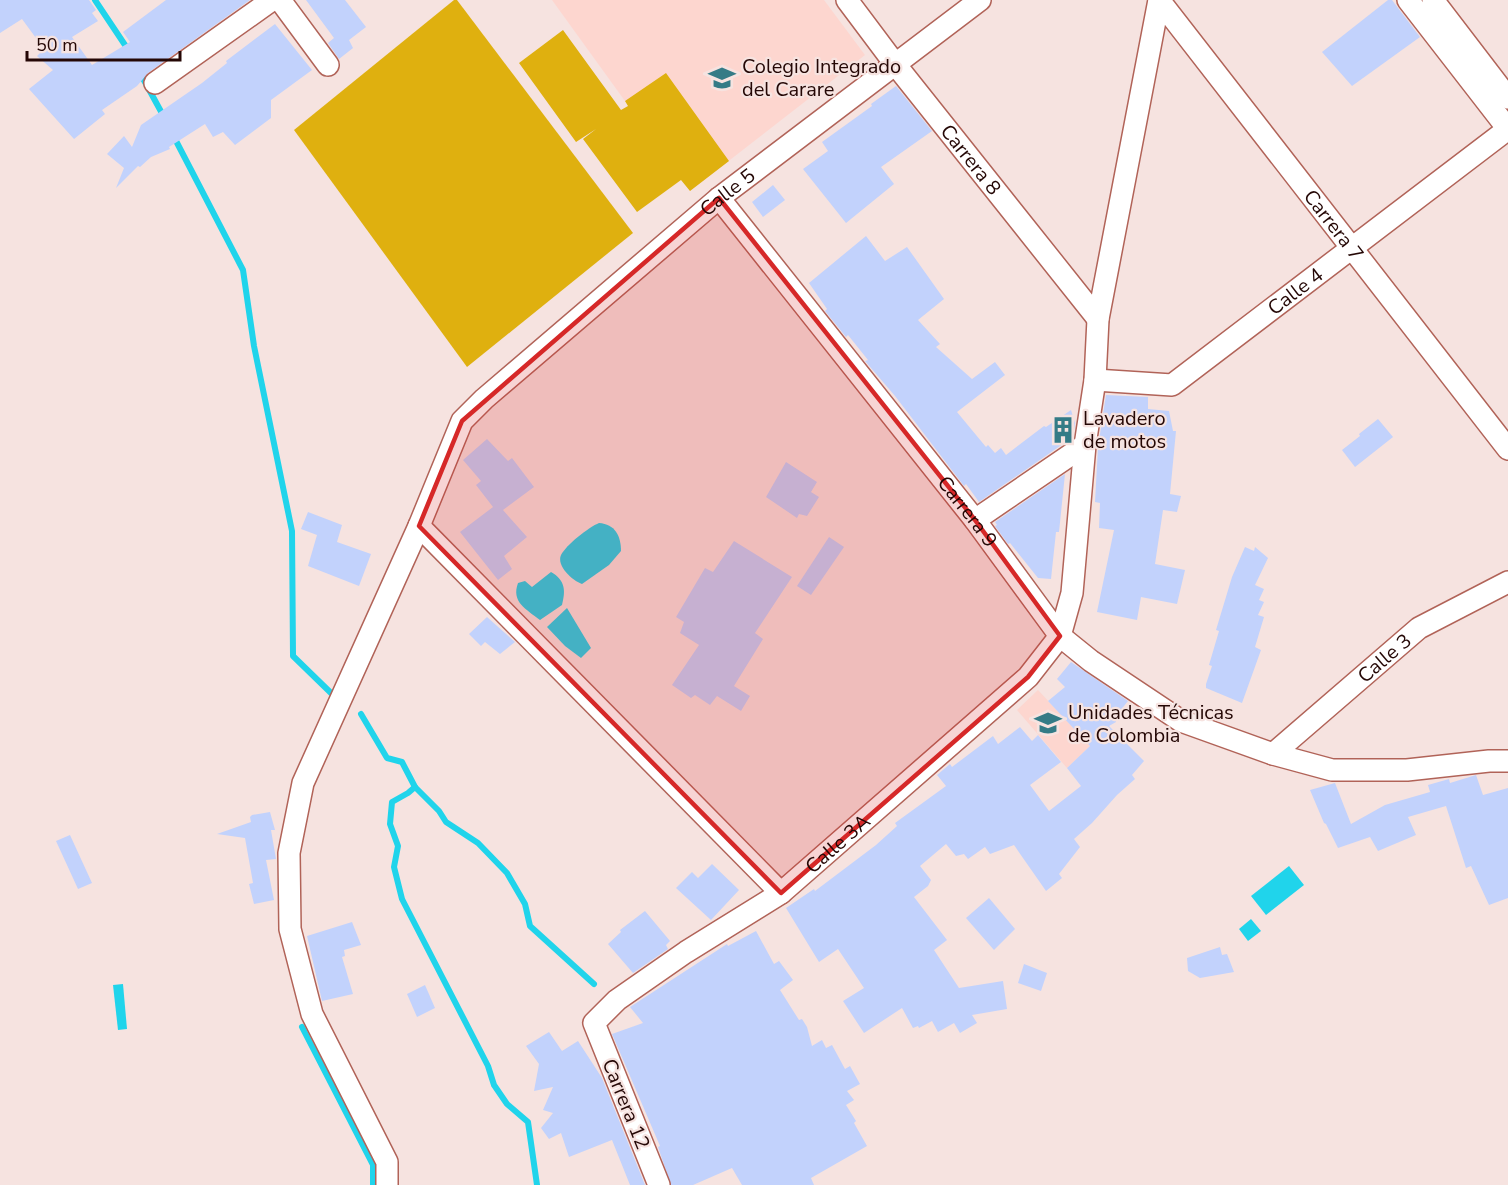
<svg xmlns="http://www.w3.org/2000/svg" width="1508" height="1185" font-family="'Nunito Sans',sans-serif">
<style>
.built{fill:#fdd6cf}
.green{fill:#dfb00f}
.water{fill:#20d4eb}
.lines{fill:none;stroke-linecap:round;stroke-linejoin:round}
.stream{stroke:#20d4eb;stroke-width:6}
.building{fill:#c2d2fc}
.street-casing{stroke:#b16358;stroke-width:24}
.street{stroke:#fff;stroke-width:21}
.marked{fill:#d62828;fill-opacity:0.2;stroke:#d62828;stroke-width:4.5;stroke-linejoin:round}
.labels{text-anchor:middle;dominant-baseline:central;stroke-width:4.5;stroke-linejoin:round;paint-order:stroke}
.poi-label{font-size:20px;fill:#240705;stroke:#f6e3e0;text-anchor:start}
.street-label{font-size:20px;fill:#240705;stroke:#f6e3e0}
</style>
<rect width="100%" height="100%" fill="#f6e3e0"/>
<!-- built -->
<g class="built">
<path d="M552 0H824L865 55 690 191Z"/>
<path d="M1038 690 1090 746 1067 768 1017 710Z"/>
</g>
<!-- green -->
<g class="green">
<path d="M454 0H457L633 233 467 367 294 130Z"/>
<path d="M563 30 621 110 628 106 625 101 666 73 729 161 690 191 681 180 637 212 583 139 596 129 576 142 519 63Z"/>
</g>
<!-- water -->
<g class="water">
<path d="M599 523C615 524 621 536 621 551L609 565 582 584C573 581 556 566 561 555 566 545 589 527 599 523Z"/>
<path d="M551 572C565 580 566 590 562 605L540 620C526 609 511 602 518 583L525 581 532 587Z"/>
<path d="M567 608 591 648 581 658 565 646 547 627Z"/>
<path d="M1289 866 1304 885 1266 915 1251 896Z"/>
<path d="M1251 919 1261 931 1248 941 1239 929Z"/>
<path d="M123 984 127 1029 118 1030 113 985Z"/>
</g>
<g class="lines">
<!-- stream -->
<g class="stream">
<path d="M95 0 129 51"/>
<path d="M140 73 164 117"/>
<path d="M174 137 243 270 254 346 292 531 293 656 331 693"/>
<path d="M361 714 387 758 402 762 415 787 439 811 446 822 478 843 507 873 525 904 530 926 594 984"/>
<path d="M415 787 408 793 392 802 390 824 398 846 394 867 402 899 488 1066 494 1085 507 1104 528 1122 537 1185"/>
<path d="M302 1027 373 1165V1185"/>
</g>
</g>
<!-- building -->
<g class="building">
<path d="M0 0H89L96 10 92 13 98 21 72 37 92 65 130 42 123 32 166 0H250L148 73 137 86 102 110 105 114 74 139 29 89 53 70 37 56 44 49 22 19 0 33Z"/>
<path d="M306 0H345L366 27 349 40 353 48 339 59 328 43 334 38Z"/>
<path d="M1388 0H1392L1420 37 1352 86 1322 52Z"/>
<path d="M275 24 312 70 271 100V118L235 145 223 132 213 137 205 124 169 147 170 149 151 157 140 167 138 166 116 188 124 168 107 154 124 136 132 147 141 125 202 83 227 63 226 61Z"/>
<path d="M896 86 932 131 881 167 894 184 846 223 803 169 828 151 822 142 872 106 871 104Z"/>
<path d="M773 185 785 200 763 217 752 202Z"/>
<path d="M866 236 885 261 907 247 944 299 918 320 940 344 936 347 972 379 995 362 1005 375 957 412 986 447 988 445 995 453 1001 448 1006 455 1044 426 1046 427 1071 410 1075 423 1073 437 979 502 966 484 964 486 895 396 865 361 868 360 848 335 846 337 825 311 827 309 809 283Z"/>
<path d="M1106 395 1148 397V409L1169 411 1173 431H1176L1170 494 1181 496 1177 512 1163 510 1155 564 1185 570 1177 604 1141 597 1137 620 1097 612 1114 530 1099 528 1100 503 1095 502 1098 447Z"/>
<path d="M1378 419 1393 437 1355 467 1342 450 1360 436 1359 434Z"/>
<path d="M487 439 508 461 512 458 534 487 503 510 527 537 504 556 512 569 498 580 460 532 493 507 476 485 481 481 463 460Z"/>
<path d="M786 462 817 482 811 492 819 497 807 516 799 514 797 518 766 497Z"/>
<path d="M1065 474 1059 532H1056L1051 579 1038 578 1010 543 1008 544 995 526 997 525 995 522Z"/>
<path d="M308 512 342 525 337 542 371 554 359 586 308 566 317 535 301 529Z"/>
<path d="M829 537 844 547 811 595 797 586Z"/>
<path d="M734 541 792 577 755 633 763 639 734 686 750 696 741 711 717 696 710 705 695 695 691 698 672 685 699 645 680 633 684 622 676 617 705 568 713 572Z"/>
<path d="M1245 547 1254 551 1255 547 1268 558 1255 585 1264 589 1259 600 1264 602 1258 615 1264 617 1255 647 1261 650 1242 703 1206 688V684L1212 666 1209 665 1219 631 1216 630 1232 577Z"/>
<path d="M487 617 515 642 500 654 485 642 481 646 469 634Z"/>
<path d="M1071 662 1128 701 1116 716V722L1109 726 1144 761 1132 775 1135 779 1117 795 1092 823 1074 839 1080 847 1059 874 1062 878 1046 891 1014 845 990 854 985 847 968 859 964 854 956 856 946 844 920 866 931 880 928 886 914 897 947 940 934 950 959 988 1003 981 1007 1009 972 1015 977 1023 960 1033 954 1023 938 1032 932 1021 919 1028 918 1026 913 1028 902 1008 864 1033 843 1001 864 988 838 949 819 962 786 908 814 889 815 891 876 845 897 826 895 823 946 786 937 775 950 764 952 767 993 736 998 744 1020 727 1032 741 1038 735 1061 762 1030 785 1049 811 1081 786 1067 768 1090 746 1048 701 1065 687 1057 679Z"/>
<path d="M1476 775 1483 795 1508 788V898L1489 905 1471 866 1466 868 1446 806 1408 817 1416 835 1378 851 1370 837 1338 848 1326 824 1324 823 1310 790 1335 783 1351 824 1385 805 1430 792 1428 785 1449 779 1450 783Z"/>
<path d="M270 812 275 830H271L276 859 266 860 274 900 254 904 249 884 253 883 245 838 217 834 251 822 250 817 252 815Z"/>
<path d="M70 835 92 883 78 889 56 841Z"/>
<path d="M712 864 739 890 711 920 676 888 692 872 698 878Z"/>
<path d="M989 898 1015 929 994 950 966 918Z"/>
<path d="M645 911 670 941 666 945 668 949 633 973 608 944 621 932 620 930Z"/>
<path d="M352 922 361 945 344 950 345 956 342 957 353 994 322 1001 307 936Z"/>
<path d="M756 931 774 964 779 961 793 980 780 990 799 1020 802 1019 807 1027 812 1046 822 1040 826 1048 832 1045 845 1069 850 1066 860 1084 847 1091 854 1100 846 1105 856 1121 854 1123 867 1146 811 1178 814 1185H742L732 1168 693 1185H671L658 1147 660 1146 612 1034 643 1023 630 1007 727 944 728 946Z"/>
<path d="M1220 947 1222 955 1227 954 1234 972 1200 978 1188 971 1187 958Z"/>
<path d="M1024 964 1047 973 1041 991 1018 983Z"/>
<path d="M425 985 435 1008 417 1017 407 994Z"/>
<path d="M549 1032 562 1051 578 1041 602 1078 645 1185H630L612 1140 569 1157 561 1133 549 1139 541 1128 553 1113 543 1110 553 1087 534 1091 539 1064 526 1046Z"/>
</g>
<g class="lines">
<defs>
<g id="street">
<path d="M280 0 328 65"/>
<path id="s1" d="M847 0 895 64 1098 319"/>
<path id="s2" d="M1159 0 1508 449"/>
<path d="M1408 0 1508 129"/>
<path d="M1433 0 1508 98"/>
<path d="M155 83 272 0"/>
<path id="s3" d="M719 198 975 520 1060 636 1091 661 1181 721 1273 754 1332 770H1407L1489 761H1508"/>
<path id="s4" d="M1095 380 1172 385 1508 129"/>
<path d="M975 520 1085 445"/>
<path d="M419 526 781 893"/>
<path id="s5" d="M1273 754 1419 628 1508 582"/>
<path id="s6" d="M387 1185V1162L312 1014 290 929 289 853 303 783 419 526 462 421 484 399 719 198 980 0"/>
<path id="s7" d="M659 1185 594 1023 617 1000 686 952 781 893 1028 677 1060 636 1072 593 1085 445 1095 380 1098 319 1159 0"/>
</g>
</defs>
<!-- street casing -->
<use href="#street" class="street-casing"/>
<!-- street -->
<use href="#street" class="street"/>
</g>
<!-- marked area -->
<path class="marked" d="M719 198 975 520 1060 636 1028 677 781 893 419 526 462 421Z"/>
<!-- icons -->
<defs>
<symbol id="school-bare" viewBox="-9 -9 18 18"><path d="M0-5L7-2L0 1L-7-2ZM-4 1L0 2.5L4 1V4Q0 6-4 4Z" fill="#347b86" stroke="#f6e3e0" stroke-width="2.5" paint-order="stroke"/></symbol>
<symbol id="building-bare" viewBox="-9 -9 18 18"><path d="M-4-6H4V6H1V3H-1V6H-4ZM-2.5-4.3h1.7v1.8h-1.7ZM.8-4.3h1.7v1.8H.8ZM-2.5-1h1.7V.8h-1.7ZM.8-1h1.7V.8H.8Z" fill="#347b86" stroke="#f6e3e0" stroke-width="2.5" paint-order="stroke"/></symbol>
<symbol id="university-bare" viewBox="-9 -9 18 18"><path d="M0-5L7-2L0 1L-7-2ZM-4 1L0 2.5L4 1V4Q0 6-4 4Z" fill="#347b86" stroke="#f6e3e0" stroke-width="2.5" paint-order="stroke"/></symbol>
</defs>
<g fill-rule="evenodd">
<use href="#school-bare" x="703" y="59" width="38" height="38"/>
<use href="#building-bare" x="1044" y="411" width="38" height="38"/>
<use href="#university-bare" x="1029" y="704" width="38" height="38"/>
</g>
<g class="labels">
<!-- poi labels -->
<g class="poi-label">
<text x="742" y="66">Colegio Integrado<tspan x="742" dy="23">del Carare</tspan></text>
<text x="1083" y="418">Lavadero<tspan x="1083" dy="23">de motos</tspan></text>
<text x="1068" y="712">Unidades Técnicas<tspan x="1068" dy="23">de Colombia</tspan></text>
</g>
<!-- street labels -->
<g class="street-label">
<text stroke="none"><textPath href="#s1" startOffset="202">Carrera 8</textPath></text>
<text stroke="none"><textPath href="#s6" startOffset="1170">Calle 5</textPath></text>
<text stroke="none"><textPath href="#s2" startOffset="285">Carrera 7</textPath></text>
<text stroke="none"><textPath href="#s4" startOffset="232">Calle 4</textPath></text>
<text stroke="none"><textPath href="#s3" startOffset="400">Carrera 9</textPath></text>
<text stroke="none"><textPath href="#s5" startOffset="147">Calle 3</textPath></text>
<text stroke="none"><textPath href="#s7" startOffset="478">Calle 3A</textPath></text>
<text transform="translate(626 1104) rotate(68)">Carrera 12</text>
</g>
</g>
<!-- scale -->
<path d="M27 51v9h153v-9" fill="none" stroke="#240705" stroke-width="3"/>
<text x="36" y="51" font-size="18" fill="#240705" stroke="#f6e3e0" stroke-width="4.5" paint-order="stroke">50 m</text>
</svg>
